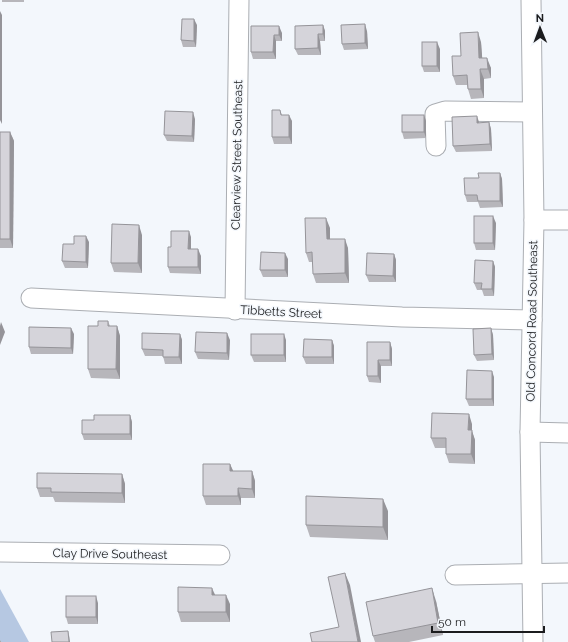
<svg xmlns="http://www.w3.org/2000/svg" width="568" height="642" font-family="Raleway,sans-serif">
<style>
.green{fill:#b6c8e2}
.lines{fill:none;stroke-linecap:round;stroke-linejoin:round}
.minor-casing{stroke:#abaeb3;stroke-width:21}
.path{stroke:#a7aaad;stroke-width:2.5;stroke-dasharray:4 2;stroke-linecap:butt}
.minor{stroke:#fff;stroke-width:19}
.wall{fill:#b7b6bb}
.shaded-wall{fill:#959499}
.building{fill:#d5d4da;stroke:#959499}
.labels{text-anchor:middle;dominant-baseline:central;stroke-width:3;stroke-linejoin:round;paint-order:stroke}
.street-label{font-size:12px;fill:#1b1c1e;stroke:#f3f7fc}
</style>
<rect width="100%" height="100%" fill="#f3f7fc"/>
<!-- green -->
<path class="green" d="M0 589 29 642H0Z"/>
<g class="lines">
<defs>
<g id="minor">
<path d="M531 0 534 220 530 432 533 642"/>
<path d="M436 146 435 114 445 111 532 112"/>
<path d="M534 220H568"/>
<path d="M31 298 402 317 532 320"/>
<path d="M235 310 239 0"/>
<path d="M530 432 568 433"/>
<path d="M0 552 220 555"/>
<path d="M455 575 568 573"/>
</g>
</defs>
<!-- minor casing -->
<use href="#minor" class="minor-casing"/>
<!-- path -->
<path class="path" d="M0 642H1"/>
<!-- minor -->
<use href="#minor" class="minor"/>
</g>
<!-- wall -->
<g class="wall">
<rect x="2" y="0" width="22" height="2"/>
<path d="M197 25 196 47H183L181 40Z"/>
<path d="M323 25 325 31V41H320L321 55H298L295 49Z"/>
<path d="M251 26 282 33V41H276V59H253L251 52Z"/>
<path d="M367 31 368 49 344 50 342 44Z"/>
<path d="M481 42 482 58 491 68V78L484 79V98L471 99 468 89 467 85H456L453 76 461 56Z"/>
<path d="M440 49V72H424L422 66Z"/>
<path d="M280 110 282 115 292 121V144H274L272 137Z"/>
<path d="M424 115 426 121V138L404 139 402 132Z"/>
<path d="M195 119 194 142 167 141 164 135Z"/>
<path d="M479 122V123L489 122 491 129 492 151 456 152 453 146Z"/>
<path d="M0 132H10L14 141 13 248H0Z"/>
<path d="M500 173 502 179 503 207 480 208 478 202H467L465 195 479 178Z"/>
<path d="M496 223 495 250H476L474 243Z"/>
<path d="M330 228V239L348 248 349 283H316L313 274V262H309L306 253Z"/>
<path d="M142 235V273L114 272 111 263Z"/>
<path d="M191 237V249L201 256V274L170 273 168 267 171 247Z"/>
<path d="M89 242 88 268H65L62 261 74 244Z"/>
<path d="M394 254 396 260V282H369L366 275Z"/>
<path d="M288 259V277H263L260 270Z"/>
<path d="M493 261 495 267 494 296H484L482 290H477L474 283Z"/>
<path d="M108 321 110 326H117L120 336V379L91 378 88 369 98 326Z"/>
<path d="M491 328 493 335 494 360 477 361 474 355Z"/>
<path d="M74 334 73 354H31L29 347Z"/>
<path d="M180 334 182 340V364H165L163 356H145L142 349Z"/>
<path d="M230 340 229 360 198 359 195 352Z"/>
<path d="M286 340V362H254L251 355Z"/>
<path d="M332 340 334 346V364H306L303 357Z"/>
<path d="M390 342 392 349V366H381V383L369 382 367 376Z"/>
<path d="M494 377V406H469L466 399Z"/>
<path d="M130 415 132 422V440H84L82 434 94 420Z"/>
<path d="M472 424V431L475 440V464L449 463 446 454V448H435L431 438Z"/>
<path d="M230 464 233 471H252L255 481V498H241V505H206L203 496Z"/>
<path d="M122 474 125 484V503L55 502 53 497H40L37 488Z"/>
<path d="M388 511V540L310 537 306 525Z"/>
<path d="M436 601 443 635 409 642H375L373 636Z"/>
<path d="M98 603V624H68L66 617Z"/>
<path d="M230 604V622H181L178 612Z"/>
</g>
<!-- shaded-wall -->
<g class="shaded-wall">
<path d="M0 11 2 15V124L0 120Z"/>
<path d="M194 19 197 25 196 47 194 41Z"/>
<path d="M365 24 367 31 368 49 365 43Z"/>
<path d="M323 25 325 31V41L323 34Z"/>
<path d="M279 26 282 33V41L279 35Z"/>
<path d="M478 32 481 42 483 68 479 58Z"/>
<path d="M318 34 320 41 321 55 318 48Z"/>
<path d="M274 35 276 41V59L273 52Z"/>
<path d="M437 42 440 49V72L437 66Z"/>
<path d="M487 58 491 68V78L488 69Z"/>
<path d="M480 69 484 79V98L481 89Z"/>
<path d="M193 112 195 119 194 142 192 136Z"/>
<path d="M289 115 292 121V144L289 137Z"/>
<path d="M424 115 426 121V138L424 132Z"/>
<path d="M477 116 479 122 480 130 477 123Z"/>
<path d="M489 122 491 129 492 151 490 144Z"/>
<path d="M10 132 14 141 13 248 10 239Z"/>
<path d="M500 173 502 179 503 207 500 201Z"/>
<path d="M493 216 496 223 495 250 493 243Z"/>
<path d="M326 218 330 228V249L327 239Z"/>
<path d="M139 225 142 235V273L138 263Z"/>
<path d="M189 231 191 237V256L188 249Z"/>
<path d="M86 236 89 242 88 268 86 262Z"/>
<path d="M345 239 348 248 349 283 345 273Z"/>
<path d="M198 249 201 256V274L198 267Z"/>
<path d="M285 253 288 259V277L285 270Z"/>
<path d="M394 254 396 260V282L393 276Z"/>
<path d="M493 261 495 267 494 296 492 289Z"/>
<path d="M1 322 5 332 0 345V326Z"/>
<path d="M117 326 120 336V379L116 369Z"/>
<path d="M71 328 74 334 73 354 71 348Z"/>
<path d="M491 328 493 335 494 360 492 354Z"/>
<path d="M227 333 230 340 229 360 227 353Z"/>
<path d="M180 334 182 340V364L179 357Z"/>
<path d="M284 334 286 340V362L284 355Z"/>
<path d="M332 340 334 346V364L332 357Z"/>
<path d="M390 342 392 349V366L390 360Z"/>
<path d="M378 360 381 366V383L378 376Z"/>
<path d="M492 371 494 377V406L492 399Z"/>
<path d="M469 414 472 424V431L475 440V464L471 454 468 430Z"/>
<path d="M130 415 132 422V440L130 434Z"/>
<path d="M230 464 234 473 230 471Z"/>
<path d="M252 471 255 481V498L252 489Z"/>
<path d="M122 474 125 484V503L122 493Z"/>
<path d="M238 488 241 498V505L238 496Z"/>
<path d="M383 499 388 511V540L383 527Z"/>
<path d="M345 573 350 585 361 642H358Z"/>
<path d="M212 588 216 597 212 595Z"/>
<path d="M432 588 436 601 443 635 438 623Z"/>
<path d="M226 595 230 604V622L226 612Z"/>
<path d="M96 596 98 603V624L96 617Z"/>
<path d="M68 631 69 635 70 642H69Z"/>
</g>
<!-- building -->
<g class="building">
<path d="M182 19H194V41L181 40Z"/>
<path d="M365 24V43L342 44 341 25Z"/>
<path d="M323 25V34H318V48L295 49V26Z"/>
<path d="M251 26H279V35H274L273 52H251Z"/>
<path d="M478 32 479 58H487L488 69H480L481 89H468L467 75 453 76 452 56H461L460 33Z"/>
<rect x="422" y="42" width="15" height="24"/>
<path d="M272 110H280L281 115H289V137H272Z"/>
<path d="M165 111 193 112 192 136 164 135Z"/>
<rect x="402" y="115" width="22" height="17"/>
<path d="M477 116V123L489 122 490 144 453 146 452 117Z"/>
<rect x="0" y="132" width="10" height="107"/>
<path d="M478 173H500V201H478L477 195H465L464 178H479Z"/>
<rect x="474" y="216" width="19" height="27"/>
<path d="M305 218H326L327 239H345V273L313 274 312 252 306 253Z"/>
<path d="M112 224 139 225 138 263H111Z"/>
<path d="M171 231H189L188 249H198V267H168V247H171Z"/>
<path d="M74 236H86V262L62 261 63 244H74Z"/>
<path d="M261 252 285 253V270H260Z"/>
<path d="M367 253 394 254 393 276 366 275Z"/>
<path d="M475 260 493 261 492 289H481L482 283H474Z"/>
<path d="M98 321H108V326H117L116 369H88V326H98Z"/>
<path d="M29 327 71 328V348L29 347Z"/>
<path d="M491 328 492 354 474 355 473 329Z"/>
<path d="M196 332 227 333V353L195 352Z"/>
<path d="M142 333 180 334 179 357H163V350L142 349Z"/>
<rect x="251" y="334" width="33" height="21"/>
<path d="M304 339 332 340V357H303Z"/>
<path d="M367 342H390V360H378V376H367Z"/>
<path d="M467 370 492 371V399H466Z"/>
<path d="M432 413 469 414 468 430H472L471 454H446V438H431Z"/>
<path d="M94 415H130V434H82V420H94Z"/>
<path d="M203 464H230V471H252V489L238 488V496H203Z"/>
<path d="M37 473 122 474V493L51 492V488H37Z"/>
<path d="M306 496 383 499V527L306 525Z"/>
<path d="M345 573 358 642H312L310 633 339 627 328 577Z"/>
<path d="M178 587 212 588V595H226V612H178Z"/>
<path d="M432 588 438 623 373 636 366 602Z"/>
<rect x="66" y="596" width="30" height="21"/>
<path d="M68 631 69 642H52L51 632Z"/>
</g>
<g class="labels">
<!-- street labels -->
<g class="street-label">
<text transform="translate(237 155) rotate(-89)">Clearview Street Southeast</text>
<text transform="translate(281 312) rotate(3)">Tibbetts Street</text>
<text transform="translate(532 321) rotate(-89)">Old Concord Road Southeast</text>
<text transform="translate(110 554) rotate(1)">Clay Drive Southeast</text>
</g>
</g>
<!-- north arrow -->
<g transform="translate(540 28) rotate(359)" stroke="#f3f7fc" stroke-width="3" paint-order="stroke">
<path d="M0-3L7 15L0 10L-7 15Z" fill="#1b1c1e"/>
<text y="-6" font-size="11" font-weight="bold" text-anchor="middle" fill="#1b1c1e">N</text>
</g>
<!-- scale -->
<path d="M432 626v6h112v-6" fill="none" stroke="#1b1c1e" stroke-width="2"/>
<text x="438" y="626" font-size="12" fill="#1b1c1e" stroke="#f3f7fc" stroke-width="3" paint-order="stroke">50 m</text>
</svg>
